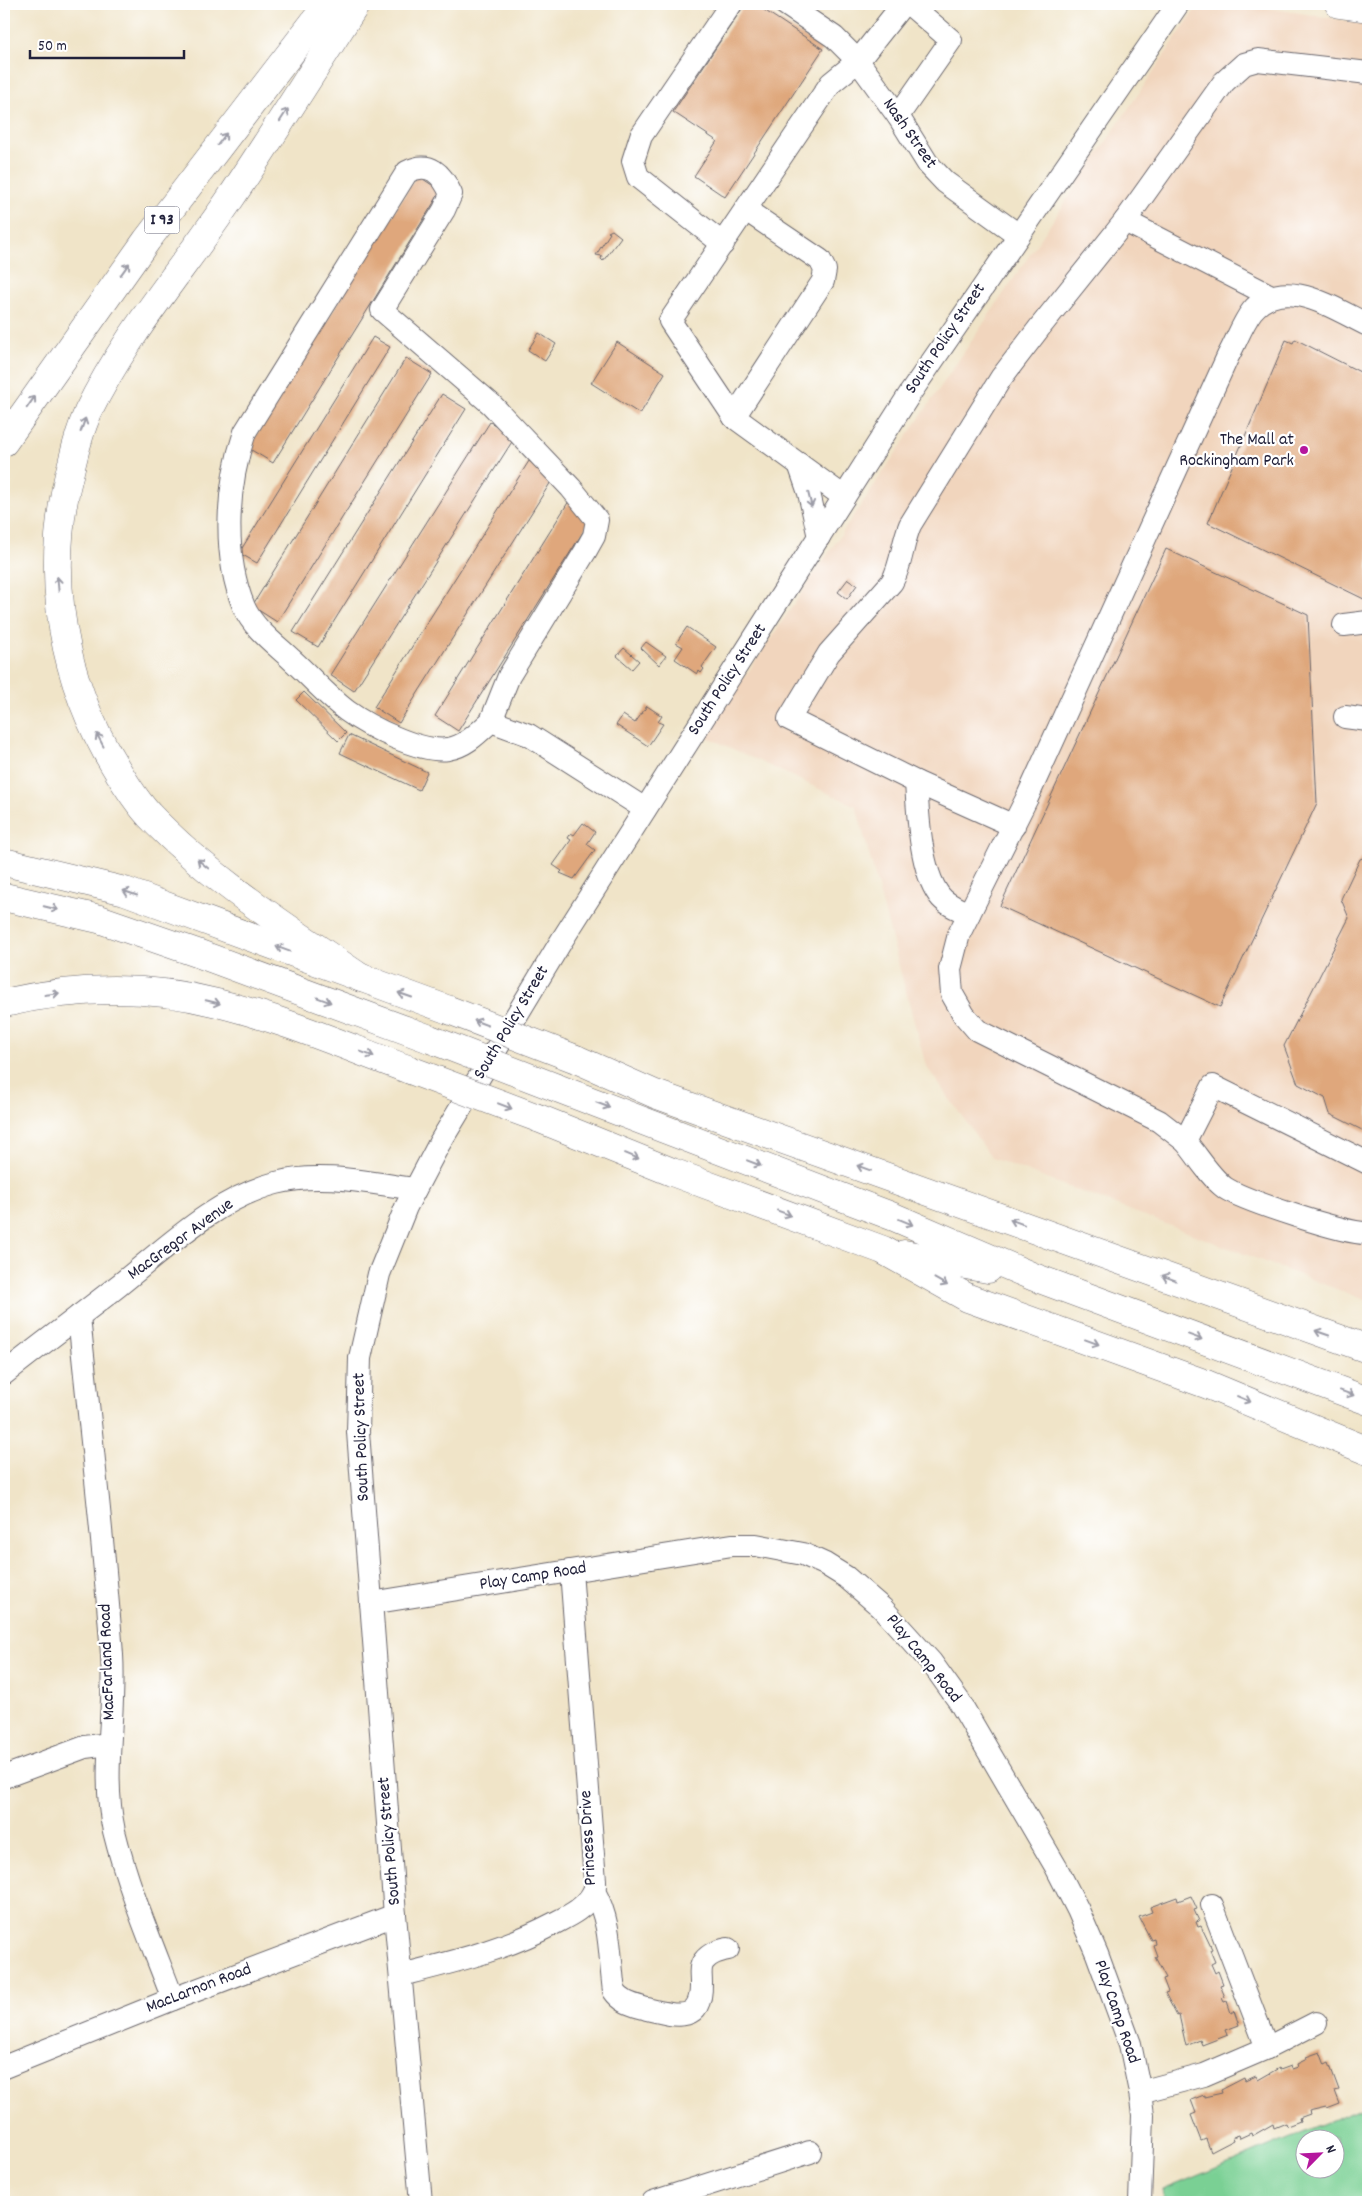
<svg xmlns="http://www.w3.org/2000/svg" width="1372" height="2206" font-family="Dekko,sans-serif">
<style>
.built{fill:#f1d5bd}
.green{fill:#7ad094;stroke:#4e7968;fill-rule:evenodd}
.building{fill:#dfa77c}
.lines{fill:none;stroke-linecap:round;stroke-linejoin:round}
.minor-casing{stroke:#6a666c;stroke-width:24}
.major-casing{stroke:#6a666c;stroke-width:29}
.highway-casing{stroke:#6a666c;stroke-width:29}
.minor{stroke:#fff;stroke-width:22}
.major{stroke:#fff;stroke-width:28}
.highway{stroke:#fff;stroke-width:28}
.highway-bridge-casing{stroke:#6a666c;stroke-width:29;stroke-linecap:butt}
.highway-bridge{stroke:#fff;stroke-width:28}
.oneway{stroke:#9c9ca7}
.poi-dot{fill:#b5179e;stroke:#fff;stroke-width:2}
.labels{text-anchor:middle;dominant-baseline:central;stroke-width:4.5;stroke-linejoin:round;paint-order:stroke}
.shield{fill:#fff;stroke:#646476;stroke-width:1}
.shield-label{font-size:16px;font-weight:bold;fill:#22223b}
.street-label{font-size:18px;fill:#22223b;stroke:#fff}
.poi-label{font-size:18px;fill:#22223b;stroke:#fff;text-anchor:end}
</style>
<rect width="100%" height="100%" fill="#fff"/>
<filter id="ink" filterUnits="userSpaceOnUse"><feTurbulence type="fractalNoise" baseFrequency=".02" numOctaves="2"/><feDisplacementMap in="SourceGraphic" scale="10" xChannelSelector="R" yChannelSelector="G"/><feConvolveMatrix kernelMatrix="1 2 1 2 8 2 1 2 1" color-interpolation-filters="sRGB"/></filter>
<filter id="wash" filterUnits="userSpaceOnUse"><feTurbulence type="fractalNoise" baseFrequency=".0096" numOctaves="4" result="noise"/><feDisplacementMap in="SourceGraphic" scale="20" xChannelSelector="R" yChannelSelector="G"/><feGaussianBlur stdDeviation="1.12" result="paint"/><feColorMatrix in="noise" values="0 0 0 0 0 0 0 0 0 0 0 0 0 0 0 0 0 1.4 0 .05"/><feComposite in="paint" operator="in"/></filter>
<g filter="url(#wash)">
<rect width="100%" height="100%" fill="#f0e4c8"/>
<!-- built -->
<path class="built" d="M1199 4H1244L1368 24V1301L992 1158 926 1066 856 806 705 736Z"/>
<!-- green -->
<path class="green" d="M1368 2105V2202H1165L1163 2190ZM1304 2138H1334V2168H1304Z"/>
<g id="blocks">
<!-- building -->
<g class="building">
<path d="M745 4H755L823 49 725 197 694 176 717 141 673 112Z"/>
<path d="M417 175 441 191 273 463 248 448Z"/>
<path d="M612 230 621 237 603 261 601 259 602 256 596 255 610 233 608 232Z"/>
<path d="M539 333 556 344 545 361 528 350Z"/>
<path d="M373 337 390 347 257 563 239 553Z"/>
<path d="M1295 339 1368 376V601L1208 523 1286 340 1293 343Z"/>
<path d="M617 342 665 373 640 414 591 383Z"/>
<path d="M406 358 432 374 277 622 252 606Z"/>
<path d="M442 394 466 409 318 647 293 632Z"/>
<path d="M490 422 515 437 354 691 330 675Z"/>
<path d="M529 461 554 477 399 723 374 707Z"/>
<path d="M569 501 593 516 458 731 435 716Z"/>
<path d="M1166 549 1308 615 1317 803 1220 1007 1000 906Z"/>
<path d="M848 579 857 585 847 599 838 592Z"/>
<path d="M687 627 716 647 702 667 704 669 701 673 699 671 697 674 675 659 683 647 676 643Z"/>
<path d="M646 642 666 656 659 665 641 648Z"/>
<path d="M624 648 639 661 632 669 617 656Z"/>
<path d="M304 692 346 733 338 741 296 700Z"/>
<path d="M647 706 662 716 658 722 663 724 648 746 616 725 623 715 635 723Z"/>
<path d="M349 735 427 772 419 790 340 753Z"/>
<path d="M583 823 595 832 587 844 595 850 574 879 560 873 562 871 553 865 571 840 568 838 571 833 574 835Z"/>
<path d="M1368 856V1133L1330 1114 1325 1098 1298 1084 1284 1046 1349 918 1341 899 1360 859Z"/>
<path d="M1191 1896 1197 1909 1194 1910 1199 1921 1196 1922 1198 1927 1201 1926 1212 1949 1210 1950 1215 1962 1211 1964 1215 1973 1218 1971 1223 1984 1220 1985 1225 1997 1222 1998 1224 2002 1227 2001 1231 2013 1234 2011 1239 2025 1226 2030 1228 2035 1202 2045 1200 2040 1186 2046 1179 2015 1177 2016 1165 1993 1168 1992 1163 1979 1166 1978 1155 1957 1157 1956 1153 1945 1155 1944 1154 1939 1151 1940 1139 1917 1152 1912 1150 1907 1177 1897 1178 1901Z"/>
<path d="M1320 2052 1325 2065 1329 2063 1339 2090 1335 2091 1340 2104 1327 2109 1326 2107 1309 2111 1310 2114 1299 2118 1300 2121 1287 2126 1286 2123 1274 2128 1273 2124 1252 2136 1251 2133 1240 2138 1239 2135 1233 2137 1234 2140 1211 2152 1206 2139 1201 2141 1191 2115 1196 2113 1191 2100 1204 2095V2097L1222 2093 1221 2090 1244 2078 1245 2081 1256 2076 1258 2080 1279 2068 1280 2070 1291 2066 1292 2069 1298 2067 1297 2064 1307 2059 1306 2057Z"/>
</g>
</g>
</g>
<g filter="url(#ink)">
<use href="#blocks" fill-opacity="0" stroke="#6a666c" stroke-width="1"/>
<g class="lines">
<defs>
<g id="minor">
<path d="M785 4 834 37 858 61 898 116 928 164 945 182 1017 234"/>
<path d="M898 116 951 40 909 4"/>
<path d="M1125 221 1271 296"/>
<path d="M723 244 638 177 633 161 641 136 731 4"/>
<path d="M1368 325C1334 309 1283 273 1252 311 1242 324 1236 342 1228 356L1027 798 959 934 950 969 952 994 964 1015 977 1030 1159 1121 1185 1141 1213 1086 1368 1163"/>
<path d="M734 417 823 281 825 270 820 260 746 210"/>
<path d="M799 464 809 493 819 537"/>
<path d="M844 497 734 417 670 321 831 83 858 61 903 4"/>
<path d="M1344 625 1368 622"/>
<path d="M1345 717 1368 720"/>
<path d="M491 721 509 676 585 552 594 536 597 520 571 488 491 404 382 310 444 210 451 194C442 174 430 160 407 172L245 432C227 485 222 553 244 607 253 628 275 644 291 659 310 676 327 696 347 711 369 727 420 753 448 749 466 746 478 733 491 721L529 735 645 809"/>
<path d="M916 782 1014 826"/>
<path d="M969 914C959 909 946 905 939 895 920 869 918 814 916 782L789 719 829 653 892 582C902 564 902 544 910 525L1001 378 1040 327 1125 221 1224 82 1244 64 1258 60 1368 73"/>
<path d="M1185 1141C1198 1156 1209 1176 1225 1188 1243 1200 1348 1235 1368 1233"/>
<path d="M79 1316C90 1429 104 1542 112 1655 116 1714 101 1772 114 1831 128 1888 152 1944 173 1999"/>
<path d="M4 1374C41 1344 80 1316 118 1286 166 1248 215 1199 276 1183 320 1171 370 1183 415 1189"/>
<path d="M371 1603 732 1545H756L803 1554 825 1564 846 1577 882 1608 931 1662 959 1701 1056 1867 1078 1910 1097 1954 1130 2044 1140 2092 1143 2115 1140 2202"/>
<path d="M4 1777 85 1747 109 1744"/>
<path d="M594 1891C612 1924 609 1955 614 1991 622 2003 634 2005 647 2009 676 2016 702 2024 701 1983 701 1975 699 1967 704 1961 710 1953 719 1951 728 1949"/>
<path d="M1212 1905 1267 2048"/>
<path d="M401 1975C453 1962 503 1950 551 1925 566 1917 584 1910 593 1893 597 1887 594 1874 594 1867L571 1571"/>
<path d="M4 2067 173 1999 395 1915"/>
<path d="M1140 2092 1204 2075 1267 2048 1316 2023"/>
<path d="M421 2202 395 1915 358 1432 360 1358 379 1274 406 1207 439 1144 562 940 911 392 1178 4"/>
<path d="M653 2202 810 2152"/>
</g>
<path id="major" d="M1339 4 1368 8"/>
<g id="highway">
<path d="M356 4C314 69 273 135 230 199 183 269 125 335 88 412 81 428 76 446 72 463 45 561 57 662 106 751 119 773 132 796 149 815 211 880 288 928 361 978"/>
<path d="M4 442 147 240 328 4"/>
<path d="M4 862 125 891 449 1010"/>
<path d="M4 897 99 919 197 953 430 1039"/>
<path d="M4 1003C74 987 147 985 217 1003 283 1019 347 1047 410 1070"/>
<path d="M576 1059 655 1094 1368 1349"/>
<path d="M557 1088 894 1217 1034 1277 1368 1401"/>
<path d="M538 1118 672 1172 883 1250 968 1298 1206 1384 1368 1451"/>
<path d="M904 1254 988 1269"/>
</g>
</defs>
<!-- minor casing -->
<use href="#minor" class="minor-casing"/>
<!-- major casing -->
<use href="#major" class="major-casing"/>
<!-- highway casing -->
<use href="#highway" class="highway-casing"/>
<!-- minor -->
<use href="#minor" class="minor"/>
<!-- major -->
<use href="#major" class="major"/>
<!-- highway -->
<use href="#highway" class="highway"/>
<defs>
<g id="highway-bridge">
<path d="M449 1010 576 1059"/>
<path d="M430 1039 557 1088"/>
<path d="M410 1070 538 1118"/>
</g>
</defs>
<!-- highway-bridge casing -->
<use href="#highway-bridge" class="highway-bridge-casing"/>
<!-- highway-bridge -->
<use href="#highway-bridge" class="highway-bridge"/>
</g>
<!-- one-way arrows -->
<defs><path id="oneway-shaft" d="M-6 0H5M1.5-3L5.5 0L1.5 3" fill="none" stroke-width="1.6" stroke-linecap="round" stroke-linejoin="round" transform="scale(1.25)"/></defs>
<g class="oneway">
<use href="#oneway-shaft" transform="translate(284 115) rotate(-57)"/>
<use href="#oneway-shaft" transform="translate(222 139) rotate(-53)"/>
<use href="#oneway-shaft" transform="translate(125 269) rotate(-54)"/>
<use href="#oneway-shaft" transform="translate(31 402) rotate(-55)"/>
<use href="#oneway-shaft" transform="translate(83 425) rotate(-71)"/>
<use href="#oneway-shaft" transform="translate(810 500) rotate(76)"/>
<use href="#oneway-shaft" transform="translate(58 584) rotate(-95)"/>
<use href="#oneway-shaft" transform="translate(100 740) rotate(-118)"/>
<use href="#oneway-shaft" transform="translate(203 864) rotate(-140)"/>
<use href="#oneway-shaft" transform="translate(130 893) rotate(-161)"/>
<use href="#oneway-shaft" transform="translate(51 908) rotate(13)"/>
<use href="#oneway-shaft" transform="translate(283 949) rotate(-160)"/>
<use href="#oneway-shaft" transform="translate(52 994) rotate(-8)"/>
<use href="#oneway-shaft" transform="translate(405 995) rotate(-161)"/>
<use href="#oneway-shaft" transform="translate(324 1000) rotate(20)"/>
<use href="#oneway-shaft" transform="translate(213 1002) rotate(13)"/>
<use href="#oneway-shaft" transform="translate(481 1023) rotate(-159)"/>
<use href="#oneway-shaft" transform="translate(367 1054) rotate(20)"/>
<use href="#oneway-shaft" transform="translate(603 1105) rotate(21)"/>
<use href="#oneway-shaft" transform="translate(505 1106) rotate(21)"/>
<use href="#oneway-shaft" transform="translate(632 1156) rotate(22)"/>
<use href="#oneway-shaft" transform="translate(754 1163) rotate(21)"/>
<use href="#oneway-shaft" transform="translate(864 1168) rotate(-160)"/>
<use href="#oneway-shaft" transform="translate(784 1213) rotate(20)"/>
<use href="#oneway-shaft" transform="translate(906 1222) rotate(23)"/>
<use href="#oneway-shaft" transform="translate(1017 1222) rotate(-160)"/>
<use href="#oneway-shaft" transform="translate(1169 1278) rotate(-160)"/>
<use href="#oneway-shaft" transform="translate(941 1282) rotate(29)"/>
<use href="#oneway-shaft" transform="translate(1322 1333) rotate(-161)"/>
<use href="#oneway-shaft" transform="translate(1195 1337) rotate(20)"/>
<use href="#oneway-shaft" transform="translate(1092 1342) rotate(20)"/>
<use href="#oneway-shaft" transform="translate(1347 1393) rotate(20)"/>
<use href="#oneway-shaft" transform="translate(1244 1399) rotate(23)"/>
</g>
</g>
<!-- markers -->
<circle class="poi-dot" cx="1304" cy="450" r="5"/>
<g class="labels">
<!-- shield labels -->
<rect class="shield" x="144.5" y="206.5" width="35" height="27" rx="4"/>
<g class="shield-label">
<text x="162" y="220">I 93</text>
</g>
<!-- street labels -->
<g class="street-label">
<text transform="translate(909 134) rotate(55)">Nash Street</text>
<text transform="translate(946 339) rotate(-56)">South Policy Street</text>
<text transform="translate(728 680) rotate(-57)">South Policy Street</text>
<text transform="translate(512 1023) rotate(-59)">South Policy Street</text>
<text transform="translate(181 1240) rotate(-36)">MacGregor Avenue</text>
<text transform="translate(362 1437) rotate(-92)">South Policy Street</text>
<text transform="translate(533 1577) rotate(-9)">Play Camp Road</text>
<text transform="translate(923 1659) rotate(51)">Play Camp Road</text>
<text transform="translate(108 1662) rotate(-92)">MacFarland Road</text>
<text transform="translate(589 1838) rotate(-93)">Princess Drive</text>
<text transform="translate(390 1841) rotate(-95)">South Policy Street</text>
<text transform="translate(199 1989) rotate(-21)">MacLarnon Road</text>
<text transform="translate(1116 2012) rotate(71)">Play Camp Road</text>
</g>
<!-- poi labels -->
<g class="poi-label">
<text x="1294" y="440">The Mall at<tspan x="1294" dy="21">Rockingham Park</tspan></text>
</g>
</g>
<!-- margin -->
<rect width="1372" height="2206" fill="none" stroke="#fff" stroke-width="20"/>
<!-- north arrow -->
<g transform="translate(1320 2154) rotate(66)"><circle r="24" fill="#ffffff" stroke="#a7a7b1"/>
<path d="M0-4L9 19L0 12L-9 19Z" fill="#b5179e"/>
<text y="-8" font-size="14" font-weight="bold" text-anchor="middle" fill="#22223b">N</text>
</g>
<!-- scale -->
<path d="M30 50v8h154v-8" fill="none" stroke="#22223b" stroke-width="2.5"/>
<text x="38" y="50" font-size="15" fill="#22223b" stroke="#ffffff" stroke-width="4" paint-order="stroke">50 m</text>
</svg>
